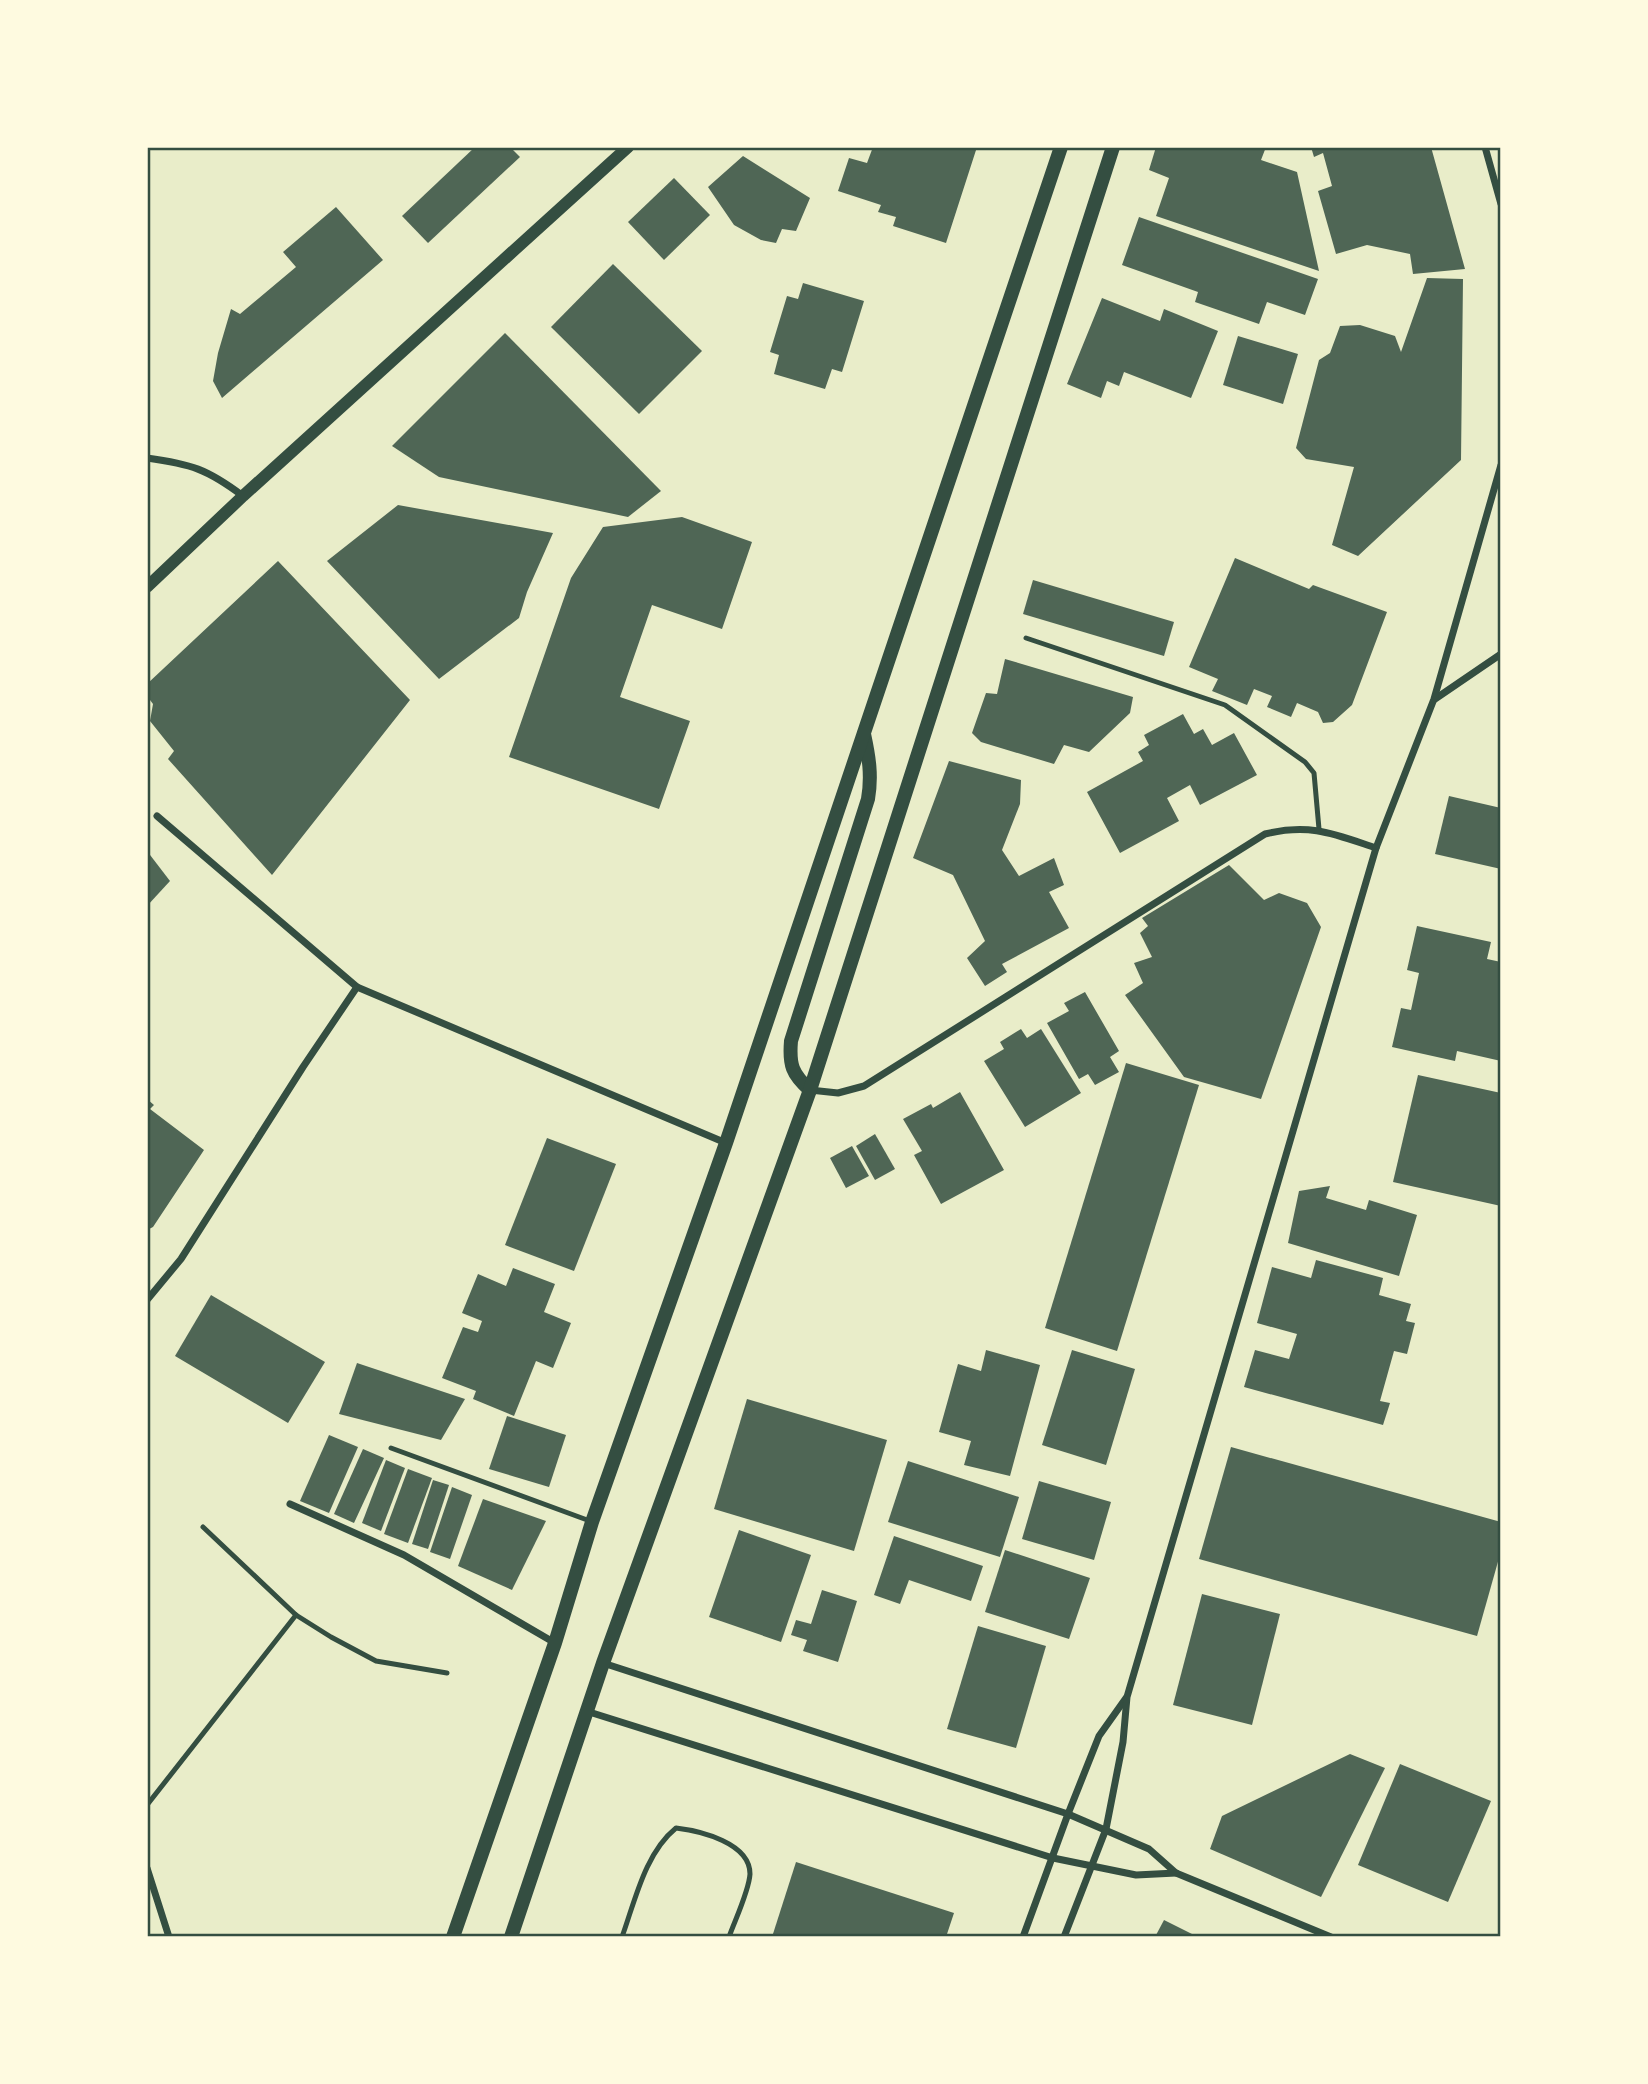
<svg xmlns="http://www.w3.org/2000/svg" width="1648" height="2084" font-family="'Space Grotesk',sans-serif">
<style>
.building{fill:#4f6655}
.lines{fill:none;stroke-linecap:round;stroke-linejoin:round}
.service{stroke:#344e41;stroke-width:5}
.minor{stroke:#344e41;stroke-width:7}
.tertiary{stroke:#344e41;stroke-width:12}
.secondary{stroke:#344e41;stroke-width:14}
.neatline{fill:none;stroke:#344e41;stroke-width:2.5}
</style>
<rect width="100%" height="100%" fill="#e9edc9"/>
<!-- building -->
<g class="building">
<path d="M475 147H510L520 157 428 243 402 216Z"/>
<path d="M873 147H977L946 243 893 226 896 217 878 212 881 205 838 191 849 158 867 163Z"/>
<path d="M1156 147H1266L1261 160 1297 172 1319 271 1156 216 1169 178 1149 170Z"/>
<path d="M1311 147H1431L1465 269 1413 274 1410 254 1367 245 1336 254 1318 191 1332 186 1323 153 1314 157Z"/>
<path d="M743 156 810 198 796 231 782 229 776 243 761 240 734 225 708 187Z"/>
<path d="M674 178 710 215 664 260 628 222Z"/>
<path d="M336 207 383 260 222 398 213 381 218 353 231 309 240 314 296 267 283 252Z"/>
<path d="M1139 217 1318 279 1305 315 1267 302 1259 324 1195 302 1198 292 1122 265Z"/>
<path d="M613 264 702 351 639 414 551 327Z"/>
<path d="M1427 278 1463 279 1461 460 1358 556 1332 545 1354 467 1306 459 1296 448 1319 360 1330 353 1340 326 1360 325 1395 336 1401 352Z"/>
<path d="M803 283 864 301 842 372 832 369 825 389 774 374 779 355 770 352 787 296 798 299Z"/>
<path d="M1102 298 1160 321 1164 309 1218 331 1191 398 1124 372 1119 386 1107 381 1101 398 1067 384Z"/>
<path d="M505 333 661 491 628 517 439 477 392 446Z"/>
<path d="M1238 336 1298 354 1283 404 1223 385Z"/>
<path d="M398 505 553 533 527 592 519 618 439 679 327 561Z"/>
<path d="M682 517 752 542 722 629 652 605 620 697 690 721 659 809 509 757 571 578 603 527Z"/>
<path d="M1235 558 1309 589 1313 585 1387 612 1352 705 1333 722 1323 723 1318 712 1297 703 1291 717 1267 707 1272 696 1254 689 1247 705 1212 691 1218 679 1189 667Z"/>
<path d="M278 561 410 700 272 875 168 759 174 751 150 721 153 704 147 696V684Z"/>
<path d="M1033 580 1174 622 1164 656 1023 614Z"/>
<path d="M1005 659 1133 697 1130 713 1089 752 1064 745 1054 764 981 742 972 733 986 693 997 694Z"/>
<path d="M1183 714 1194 734 1203 729 1212 745 1234 733 1257 775 1200 805 1190 785 1167 798 1179 821 1120 853 1087 792 1143 761 1138 752 1149 745 1144 735Z"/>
<path d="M949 761 1021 780 1020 804 1002 850 1019 876 1054 858 1064 885 1049 892 1069 928 1002 964 1007 972 985 986 967 958 985 941 953 875 913 858Z"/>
<path d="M1449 796 1501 808V869L1435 854Z"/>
<path d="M147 851 170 881 147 906Z"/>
<path d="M1229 865 1264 900 1279 893 1307 903 1321 927 1261 1099 1184 1077 1125 995 1143 983 1134 963 1152 957 1140 933 1148 926 1142 918Z"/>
<path d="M1417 926 1491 942 1487 959 1501 962V1061L1457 1051 1455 1061 1392 1047 1401 1008 1411 1010 1419 973 1407 970Z"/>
<path d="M1085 992 1119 1051 1110 1057 1119 1072 1095 1085 1088 1074 1079 1079 1047 1023 1069 1011 1064 1003Z"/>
<path d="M1021 1029 1027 1038 1041 1029 1081 1093 1025 1127 984 1061 1004 1049 1000 1042Z"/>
<path d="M1126 1063 1199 1085 1117 1351 1045 1328Z"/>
<path d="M1418 1075 1501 1093V1206L1393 1182Z"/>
<path d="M960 1092 1004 1170 941 1204 914 1155 922 1151 903 1119 931 1104 933 1108Z"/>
<path d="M147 1099 154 1105 150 1109 204 1150 153 1227 147 1230Z"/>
<path d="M875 1134 895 1169 875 1180 856 1146Z"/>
<path d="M547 1138 616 1164 574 1271 505 1245Z"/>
<path d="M852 1146 869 1176 846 1188 830 1158Z"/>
<path d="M1330 1186 1326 1198 1366 1210 1369 1200 1417 1215 1399 1276 1288 1243 1299 1191Z"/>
<path d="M1316 1260 1383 1278 1379 1295 1411 1304 1406 1321 1415 1323 1407 1354 1394 1351 1380 1401 1390 1403 1383 1425 1244 1387 1255 1350 1289 1359 1297 1334 1257 1323 1272 1267 1311 1278Z"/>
<path d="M513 1268 555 1284 544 1312 571 1323 553 1368 536 1361 514 1416 473 1399 476 1391 442 1378 463 1327 478 1332 482 1321 462 1313 478 1274 506 1286Z"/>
<path d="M211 1295 325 1362 288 1423 175 1356Z"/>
<path d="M986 1350 1040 1365 1010 1476 964 1465 971 1441 939 1432 958 1364 981 1371Z"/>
<path d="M1072 1350 1135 1369 1106 1465 1042 1445Z"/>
<path d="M357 1363 465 1399 441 1440 339 1414Z"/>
<path d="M747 1399 887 1440 854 1551 714 1509Z"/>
<path d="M507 1416 566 1435 549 1487 489 1469Z"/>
<path d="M329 1435 358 1447 329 1513 300 1501Z"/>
<path d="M1231 1447 1501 1522V1551L1477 1636 1199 1559Z"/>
<path d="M363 1449 384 1458 354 1523 334 1514Z"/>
<path d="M386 1460 405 1468 381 1531 362 1523Z"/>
<path d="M908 1461 1019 1497 1000 1557 888 1522Z"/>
<path d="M408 1469 432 1478 408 1543 384 1534Z"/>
<path d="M433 1480 449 1485 428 1549 412 1544Z"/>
<path d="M1039 1481 1111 1502 1094 1560 1022 1539Z"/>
<path d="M452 1487 472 1495 450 1559 430 1552Z"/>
<path d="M483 1499 546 1521 512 1590 458 1566Z"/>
<path d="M739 1530 811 1555 781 1642 709 1617Z"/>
<path d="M894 1536 983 1566 971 1601 909 1580 900 1604 874 1595Z"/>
<path d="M1005 1550 1090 1578 1069 1639 985 1612Z"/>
<path d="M822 1590 857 1601 838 1662 803 1651 807 1640 791 1635 796 1620 811 1624Z"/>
<path d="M1202 1594 1280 1614 1252 1725 1173 1705Z"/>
<path d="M978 1626 1046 1646 1016 1748 947 1729Z"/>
<path d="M1350 1754 1385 1768 1321 1897 1210 1849 1222 1816Z"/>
<path d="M1400 1764 1491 1801 1448 1902 1358 1865Z"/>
<path d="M796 1862 954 1913 946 1937H772Z"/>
<path d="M1164 1920 1198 1937H1155Z"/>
</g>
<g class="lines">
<!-- service -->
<g class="service">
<path d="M1026 638 1225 705 1305 762 1314 773 1319 829"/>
<path d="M391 1448 590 1521"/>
<path d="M203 1527 296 1615 331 1637 376 1661 447 1673"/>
<path d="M147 1805 296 1615"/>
<path d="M622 1937C635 1901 645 1853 676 1828 701 1831 750 1843 750 1874 749 1891 735 1920 729 1937"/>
</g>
<!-- minor -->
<g class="minor">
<path d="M1485 147 1501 204"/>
<path d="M147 458C191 464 207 469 243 496"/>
<path d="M1435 699 1501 654"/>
<path d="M157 816 357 987"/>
<path d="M810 1090 838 1093 864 1086 1265 834C1310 823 1334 834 1376 848"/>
<path d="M147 1300 181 1259 303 1067 357 987 726 1143"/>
<path d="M290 1504 404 1555 555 1643"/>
<path d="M603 1663 1068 1814 1149 1849 1176 1873 1331 1937"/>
<path d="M586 1711 1053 1858 1136 1875 1176 1873"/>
<path d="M147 1868 169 1937"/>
<path d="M1023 1937 1068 1814 1099 1736 1126 1698"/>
<path d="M1064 1937 1106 1829 1123 1742 1127 1697 1376 848 1434 699 1501 465"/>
</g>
<!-- tertiary -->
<path class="tertiary" d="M147 587 243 496 628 147"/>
<!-- secondary -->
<g class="secondary">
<path d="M810 1090C792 1074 789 1065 791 1041L868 799C872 776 869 757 864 734"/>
<path d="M453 1937 555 1643 592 1522 726 1143 1061 147"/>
<path d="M511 1937 603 1663 810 1090 1113 147"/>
</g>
</g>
<!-- border -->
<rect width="1648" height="2084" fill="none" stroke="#fefae0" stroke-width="298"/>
<rect x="149" y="149" width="1350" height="1786" class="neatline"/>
</svg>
